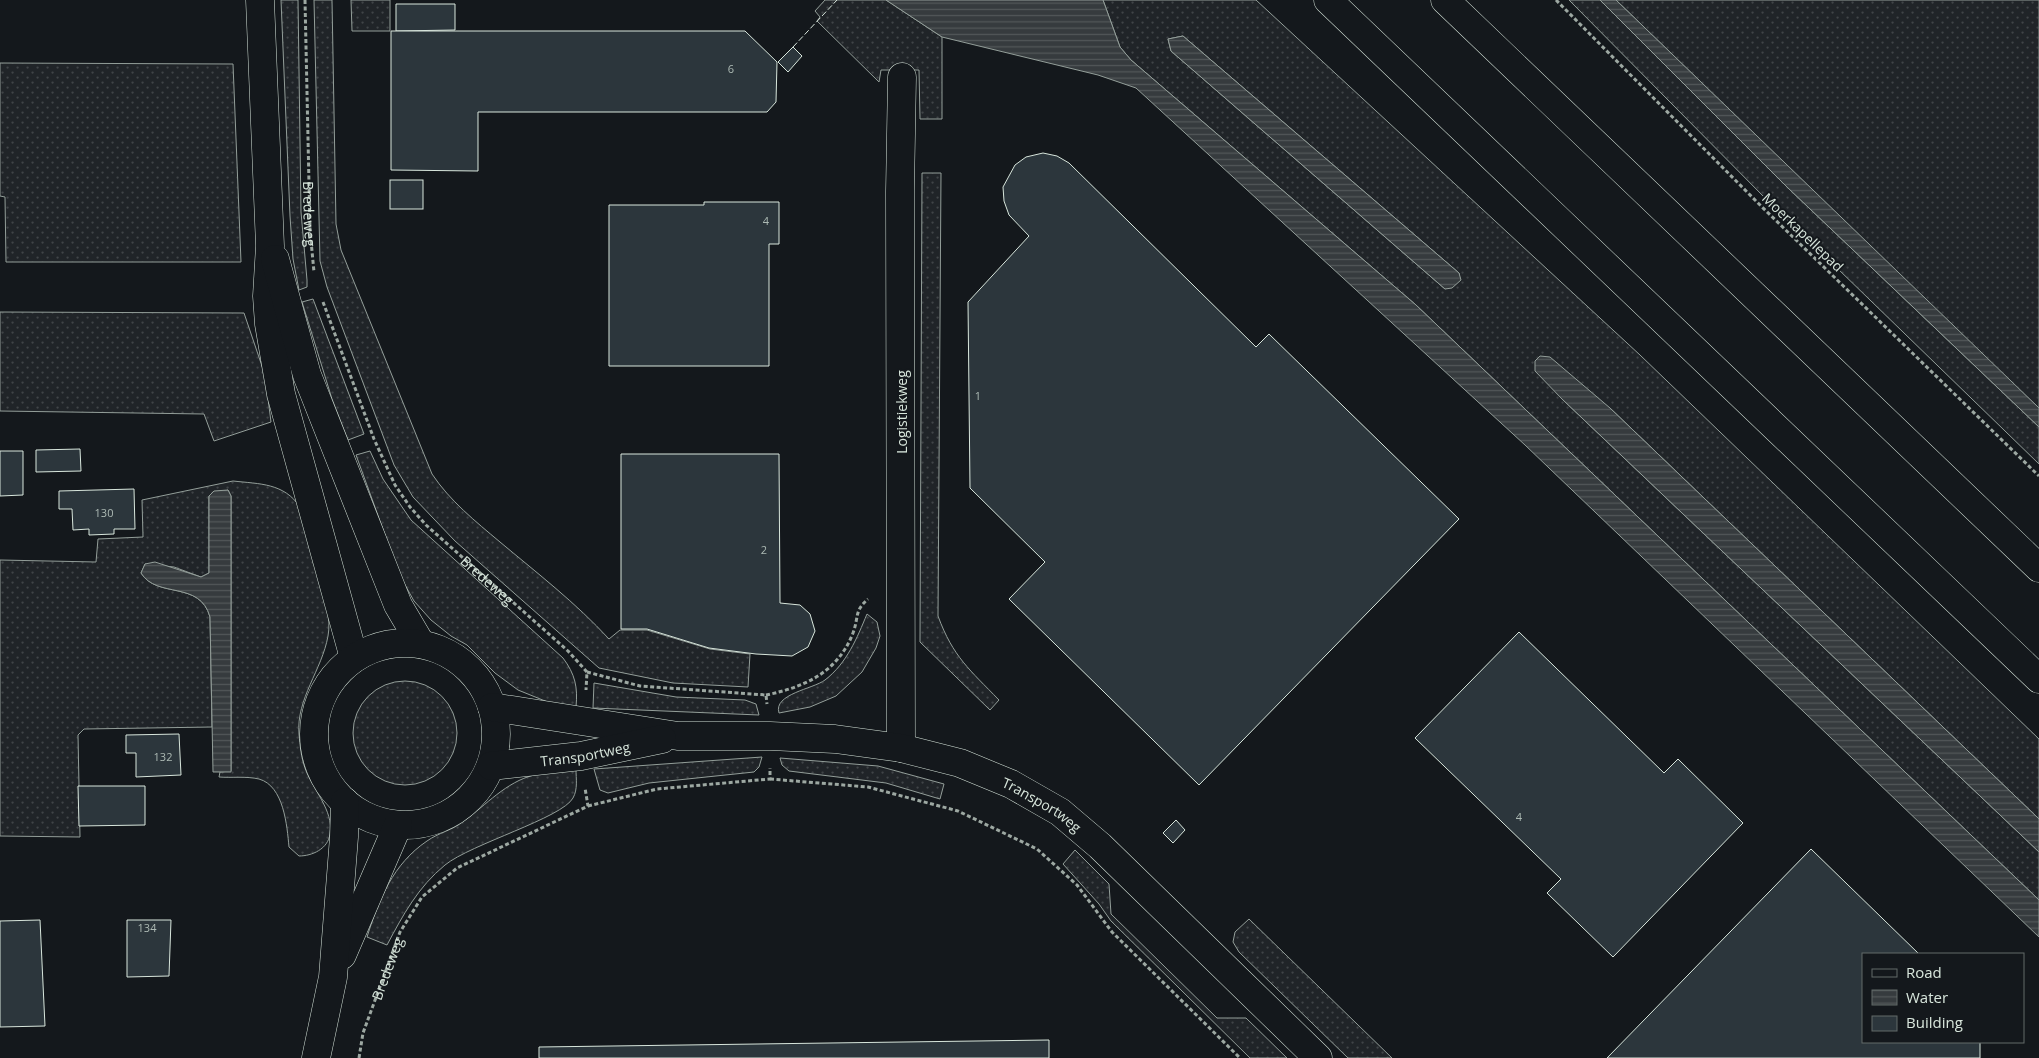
<svg xmlns="http://www.w3.org/2000/svg" width="2039" height="1058" font-family="'Open Sans',sans-serif">
<style>
.grass{fill:url(#grass-dots);stroke:#939e99;fill-rule:evenodd}
.water{fill:url(#water-rules);stroke:#939e99}
.building{fill:#2c363c;stroke:#d8e6dc}
.lines{fill:none;stroke-linecap:round;stroke-linejoin:round}
.minor-casing{stroke:#d8e6dc;stroke-width:29}
.tertiary-casing{stroke:#d8e6dc;stroke-width:29}
.motorway-casing{stroke:#d8e6dc;stroke-width:29}
.path{stroke:#9da8a2;stroke-width:3;stroke-dasharray:4 2.5;stroke-linecap:butt}
.minor{stroke:#14181c;stroke-width:28}
.tertiary{stroke:#14181c;stroke-width:28}
.motorway{stroke:#14181c;stroke-width:28}
.fence{stroke:#d8e6dc;stroke-width:1;stroke-dasharray:6 2.5;stroke-linecap:butt}
.labels{text-anchor:middle;dominant-baseline:central;stroke-width:4;stroke-linejoin:round;paint-order:stroke}
.number-label{font-size:11px;fill:#adbab4}
.street-label{font-size:14px;fill:#d8e6dc;stroke:#14181c}
</style>
<defs>
<pattern id="grass-dots" width="8" height="8" patternUnits="userSpaceOnUse" patternTransform="scale(1.25)"><rect width="8" height="8" fill="#202428"/><path d="M2 2h.1M6 6h.1" fill="none" stroke="#404447" stroke-width="1.8" stroke-linecap="round"/></pattern>
<pattern id="water-rules" width="6" height="5" patternUnits="userSpaceOnUse" patternTransform="scale(1.25)"><rect width="6" height="5" fill="#363b3e"/><path d="M0 2.5h6" fill="none" stroke="#525759"/></pattern>
</defs>
<rect width="100%" height="100%" fill="#14181c"/>
<!-- grass -->
<g class="grass">
<path d="M281 0H298L301 212 307 280V287L299 290 293 259 290 216Z"/>
<path d="M314 0H332L336 224 341 250 432 474C450 501 475 521 500 542 537 573 576 603 609 639L620 630H647L710 649 750 654 748 687 673 683 599 668 455 541 413 497 394 465 327 287 320 261Z"/>
<path d="M351 0H390V31H352Z"/>
<path d="M825 0H886L942 37V119H920L919 70H881L879 82 817 21 820 17 815 11Z"/>
<path d="M1103 0H1256L1640 355 2039 739V819L1610 408 1562 399 2039 852V900L1416 305 1131 60 1120 47ZM1183 36 1459 273 1460 280 1445 289 1171 51 1168 39Z"/>
<path d="M1569 0H1600L1787 187 2039 427V464L1769 202Z"/>
<path d="M1616 0H2039V408L2004 376Z"/>
<path d="M0 63 233 64 241 262H6L5 197 0 196Z"/>
<path d="M922 173H941L938 616C953 657 970 670 999 700L990 710 920 642Z"/>
<path d="M313 299 364 434 348 440 332 399 302 302Z"/>
<path d="M0 312 244 313 265 375 271 422 214 441 204 414 0 411Z"/>
<path d="M370 451 383 479 411 520 563 658C575 674 578 687 576 707L555 705 518 690 495 673 467 645 451 636 431 620 414 601 400 576 356 455Z"/>
<path d="M233 481C260 484 284 483 300 507 309 540 334 606 328 636 322 670 296 699 299 734 300 745 301 757 305 768 312 789 334 810 330 834 328 849 312 856 299 856L289 847C287 826 284 786 259 779 246 776 232 778 219 777L220 772 231 771V496L228 490 209 496V573L201 577 174 567 145 564 141 573C157 599 200 580 210 617L212 727 84 729 78 735 80 837 0 836V560L96 562 98 539 143 537 142 500Z"/>
<path d="M867 614 877 622 880 636 876 648 862 672 836 696 810 707 779 713C773 694 813 689 825 680 847 663 857 638 867 614Z"/>
<circle cx="405" cy="733" r="52"/>
<path d="M594 683 676 697 745 700 756 704 759 715 593 708Z"/>
<path d="M762 757 759 767 754 772 649 783 608 793 600 790 594 769Z"/>
<path d="M780 758 878 766 944 784 940 799 886 783 789 771 782 765Z"/>
<path d="M576 769C576 779 578 789 573 798 562 818 471 844 445 865 418 887 403 915 387 945L367 937C379 899 393 864 427 841 438 833 453 830 464 821 486 805 506 782 534 775 547 771 562 771 576 769Z"/>
<path d="M1075 850 1109 884 1111 914 1217 1018H1246L1287 1058H1250L1111 921 1099 904 1063 864Z"/>
<path d="M1249 919 1392 1058H1348L1239 952 1233 942 1235 932Z"/>
</g>
<!-- water -->
<g class="water">
<path d="M886 0H1103L1120 47 1131 60 1416 305 2039 900V937L1525 445 1136 88 1098 75 942 37Z"/>
<path d="M1600 0H1616L2039 408V427L1787 187Z"/>
<path d="M1183 36 1459 273 1461 280 1452 288 1445 289 1171 51 1168 39Z"/>
<path d="M1540 356 1550 357 1610 408 2039 819V852L1562 399 1535 371V361Z"/>
<path d="M228 490 231 496V772H213L210 617C200 580 157 599 141 573L145 564 155 562 201 577 209 573V496L214 491Z"/>
</g>
<!-- building -->
<g class="building">
<path d="M396 4H455V30L396 31Z"/>
<path d="M391 31H745L777 62 776 102 767 112H478V171L391 170Z"/>
<path d="M793 47 802 56 788 72 778 62Z"/>
<path d="M1043 153 1057 156 1069 163 1256 347 1269 334 1459 519 1199 785 1009 599 1045 562 970 488 968 302 1029 236 1009 215 1004 201 1003 187 1015 165 1026 157Z"/>
<rect x="390" y="180" width="33" height="29"/>
<path d="M704 202H779V244H769V366H609V205H704Z"/>
<path d="M80 449 81 471 36 472V450Z"/>
<path d="M0 451H23V495L0 496Z"/>
<path d="M621 454H779L780 603 800 605 810 614 815 631 808 647 792 656 756 654 709 648 647 629H621Z"/>
<path d="M134 489 135 529H114V534L89 535V529L73 530 72 509H59V491Z"/>
<path d="M1519 632 1664 773 1678 759 1743 823 1613 957 1547 893 1561 879 1415 738Z"/>
<path d="M179 734 181 775 136 777V753H126V735Z"/>
<path d="M78 786H145V825L79 826Z"/>
<path d="M1176 820 1185 830 1173 843 1163 833Z"/>
<path d="M1811 849 1919 954H1863V1042H1980V1058H1607Z"/>
<path d="M40 920 45 1026 0 1027V921Z"/>
<path d="M127 920H171L169 976 127 977Z"/>
<path d="M1049 1040V1058H539V1047Z"/>
</g>
<g class="lines">
<defs>
<path id="minor" d="M901 748 900 191 902 77"/>
<g id="tertiary">
<path d="M260 0 270 246 267 296 269 324 281 394 354 658"/>
<path d="M275 259 307 375 398 605 421 644"/>
<circle cx="405" cy="734" r="91"/>
<path id="s4" d="M492 707 678 736H770L835 739 901 748 960 763 1011 784 1060 812 1100 846 1318 1058"/>
<path id="s5" d="M491 766 581 756 662 739"/>
<path d="M342 955 398 825"/>
<path d="M316 1058 333 977 344 837 345 802"/>
</g>
<g id="motorway">
<path d="M1328 0 2039 679"/>
<path d="M1445 0 2039 568"/>
</g>
</defs>
<!-- minor casing -->
<use href="#minor" class="minor-casing"/>
<!-- tertiary casing -->
<use href="#tertiary" class="tertiary-casing"/>
<!-- motorway casing -->
<use href="#motorway" class="motorway-casing"/>
<!-- path -->
<g class="path">
<path id="s1" d="M305 0 310 230 314 272"/>
<path d="M1556 0 1761 206 2039 476"/>
<path id="s2" d="M323 302 374 439 395 485 410 507 426 525 568 651 587 672 586 690"/>
<path d="M587 672 640 686 766 695 767 704"/>
<path d="M766 695C805 687 838 672 853 633 859 617 854 611 868 599"/>
<path d="M770 779 868 787 958 811 1037 849 1077 885 1112 932 1240 1058"/>
<path d="M588 806 657 789 770 779V768"/>
<path id="s3" d="M359 1058 363 1033 400 932 422 897 457 868 588 806 585 788"/>
</g>
<!-- minor -->
<use href="#minor" class="minor"/>
<!-- tertiary -->
<use href="#tertiary" class="tertiary"/>
<!-- motorway -->
<use href="#motorway" class="motorway"/>
<!-- fence -->
<path class="fence" d="M793 47 837 0"/>
</g>
<g class="labels">
<!-- number labels -->
<g class="number-label">
<text x="731" y="68">6</text>
<text x="766" y="220">4</text>
<text x="978" y="395">1</text>
<text x="104" y="512">130</text>
<text x="764" y="549">2</text>
<text x="163" y="756">132</text>
<text x="1519" y="816">4</text>
<text x="147" y="927">134</text>
</g>
<!-- street labels -->
<g class="street-label">
<text stroke="none"><textPath href="#s1" startOffset="214">Bredeweg</textPath></text>
<text transform="translate(1803 232) rotate(44)">Moerkapellepad</text>
<text transform="translate(901 412) rotate(-90)">Logistiekweg</text>
<text stroke="none"><textPath href="#s2" startOffset="330">Bredeweg</textPath></text>
<text stroke="none"><textPath href="#s5" startOffset="95">Transportweg</textPath></text>
<text stroke="none"><textPath href="#s4" startOffset="565">Transportweg</textPath></text>
<text stroke="none"><textPath href="#s3" startOffset="94">Bredeweg</textPath></text>
</g>
</g>
<!-- legend -->
<rect x="1862" y="953" width="162" height="90" fill="#14181c" stroke="#626a69"/>
<rect x="1872" y="969" width="25" height="8" fill="#14181c" stroke="#626a69"/>
<text x="1906" y="978" font-size="15" fill="#d8e6dc">Road</text>
<rect x="1872" y="990" width="25" height="15" fill="url(#water-rules)" stroke="#626a69"/>
<text x="1906" y="1003" font-size="15" fill="#d8e6dc">Water</text>
<rect x="1872" y="1016" width="25" height="15" fill="#2c363c" stroke="#626a69"/>
<text x="1906" y="1028" font-size="15" fill="#d8e6dc">Building</text>
</svg>
